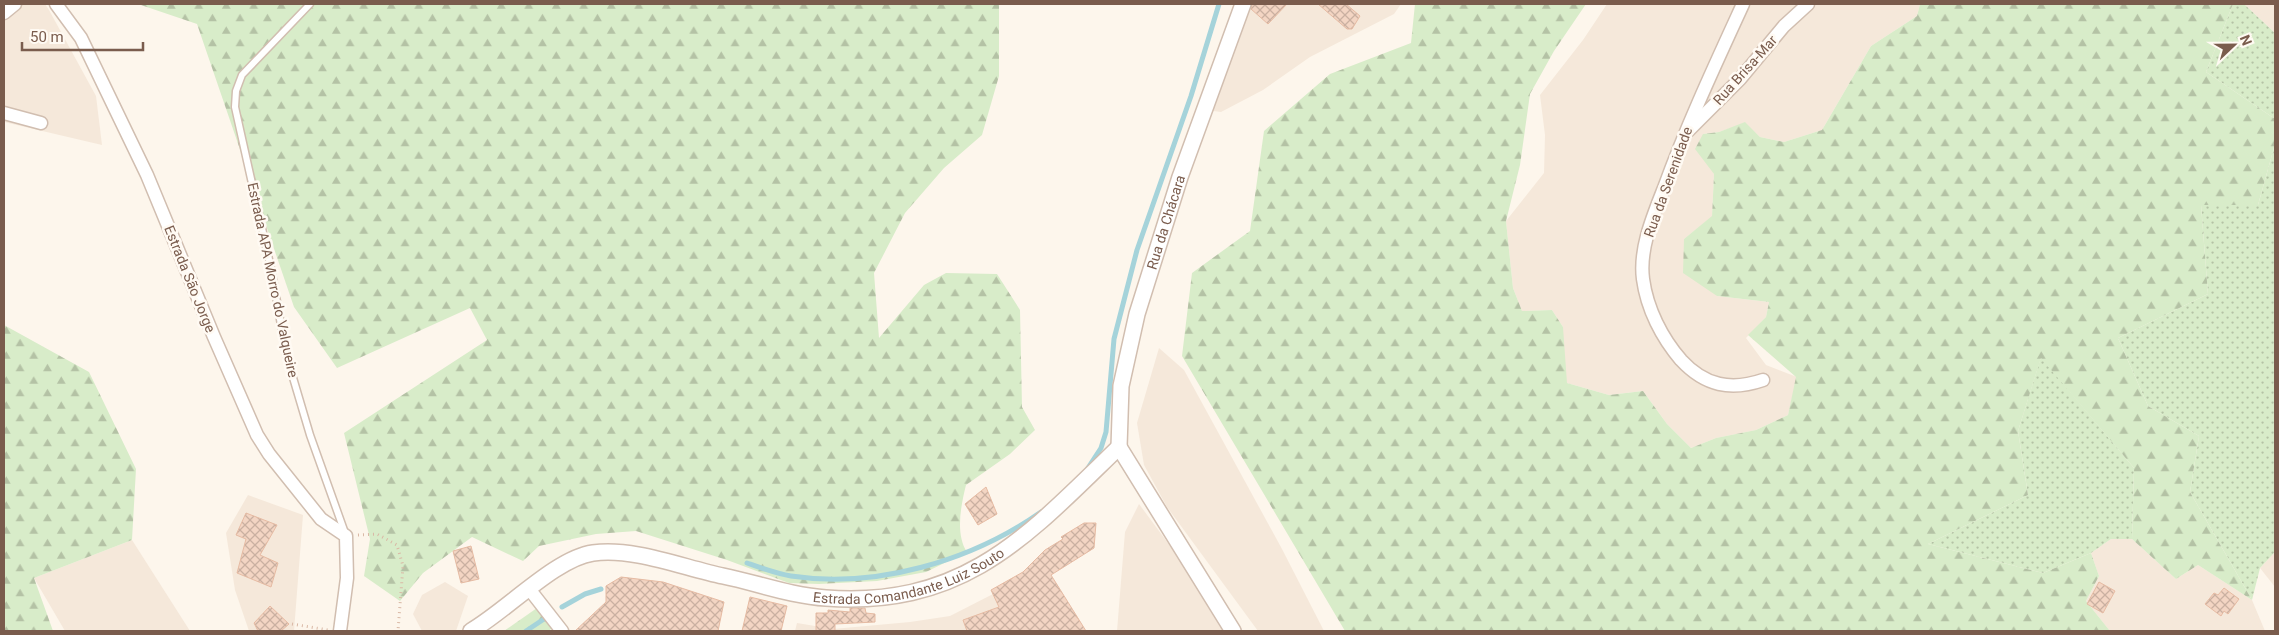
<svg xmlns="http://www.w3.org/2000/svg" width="2279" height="635" font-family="Roboto,sans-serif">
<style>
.residential{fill:#f5e8da}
.grass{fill:url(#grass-dots)}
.forest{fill:url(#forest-firs)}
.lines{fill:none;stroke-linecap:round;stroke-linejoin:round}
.stream{stroke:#a5d3da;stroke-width:5}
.building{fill:url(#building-cross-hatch);stroke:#e6bba3}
.service-casing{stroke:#d1beb0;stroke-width:9}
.minor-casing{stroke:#d1beb0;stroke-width:15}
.tertiary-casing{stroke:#d1beb0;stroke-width:18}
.path{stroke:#d9b8a5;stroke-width:3;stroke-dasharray:1 4;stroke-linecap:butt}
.service{stroke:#fff;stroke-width:6}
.minor{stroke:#fff;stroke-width:12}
.tertiary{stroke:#fff;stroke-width:15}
.labels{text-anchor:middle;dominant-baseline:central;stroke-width:5;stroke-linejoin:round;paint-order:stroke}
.street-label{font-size:14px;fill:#7a5c4d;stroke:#fffaf3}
</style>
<defs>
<pattern id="grass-dots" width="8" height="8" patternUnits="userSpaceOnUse" patternTransform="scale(1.25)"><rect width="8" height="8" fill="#d8ecc9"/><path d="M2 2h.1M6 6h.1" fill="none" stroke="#b4c2a5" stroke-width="1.8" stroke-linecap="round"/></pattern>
<pattern id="forest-firs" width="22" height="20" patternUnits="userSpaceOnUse" patternTransform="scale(1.25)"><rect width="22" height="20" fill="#d8ecc9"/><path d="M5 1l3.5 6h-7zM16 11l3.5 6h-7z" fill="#b4c2a5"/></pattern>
<pattern id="building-cross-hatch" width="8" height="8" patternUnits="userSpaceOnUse" patternTransform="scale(1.25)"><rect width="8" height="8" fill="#f3d5c3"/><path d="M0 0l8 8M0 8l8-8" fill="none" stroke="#cab0a1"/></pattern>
</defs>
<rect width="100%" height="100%" fill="#fdf6ec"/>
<!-- residential -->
<g class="residential">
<path d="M4 4H45L49 10 96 96 102 145 4 122Z"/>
<path d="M1248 4H1401L1394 14 1310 57 1263 90 1221 112 1206 110Z"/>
<path d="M1607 4H1920L1917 16 1871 46 1822 130 1784 142 1760 137 1745 123 1719 132 1703 134 1714 174 1712 217 1684 239 1717 296 1769 302 1766 317 1746 338 1766 365 1797 377 1788 415 1756 430 1716 438 1691 448 1667 424 1643 391 1609 395 1567 383 1554 369 1563 327 1552 310 1522 311 1513 288 1506 221 1544 173 1545 135 1540 95 1583 40Z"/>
<path d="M2244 4H2275V33Z"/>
<path d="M1159 348 1184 370 1282 549 1324 631H1258L1167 507 1144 465 1137 423Z"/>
<path d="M248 495 303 515 294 631H249L235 590 226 533Z"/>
<path d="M1139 504 1233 631H1117L1125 532Z"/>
<path d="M2111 539H2132L2176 579 2198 565 2252 600 2265 631H2110L2086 601 2099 576 2091 553Z"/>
<path d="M132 540 190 631H65L34 578Z"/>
<path d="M2275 552V587L2260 568Z"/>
<path d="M445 582 468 596 456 631H422L413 614 422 595Z"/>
<path d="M995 593 1010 631H795L797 623 833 629 910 622 950 616Z"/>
</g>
<!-- grass -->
<g class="grass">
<path d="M2233 4H2244L2275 33V119L2206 72Z"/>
<path d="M2275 144V552L2260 568 2252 600 2190 492 2199 436 2148 406 2118 338 2208 294 2201 205H2258Z"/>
<path d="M2041 357 2134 468 2132 539H2111L2091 553 2043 573 1928 544 2028 495 2018 431Z"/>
</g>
<!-- forest -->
<g class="forest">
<path d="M138 4H999V76L982 135 944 168 905 213 874 273 879 338 924 285 946 273 997 274 1020 310 1022 407 1035 430 1010 454 966 485C961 505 955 534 967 552L926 572 877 581 819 584 789 583 727 560 636 531 596 534 539 546 523 561 472 537 423 573 400 601 364 576 370 539 344 433 487 340 470 308 337 368 294 307 197 24Z"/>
<path d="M1415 4H1586L1554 51 1530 94 1520 165 1506 221 1513 288 1522 311 1552 310 1563 327 1567 383 1609 395 1643 391 1667 424 1691 448 1716 438 1756 430 1788 415 1796 377 1748 335 1766 317 1769 302 1717 296 1683 273 1684 239 1712 216 1714 174 1695 149 1703 134 1719 132 1745 122 1760 137 1784 142 1822 130 1871 46 1917 16 1920 4H2233L2206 72 2275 119V144L2258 205H2201L2208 294 2118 338 2148 406 2199 436 2190 492 2252 600 2198 565 2176 579 2132 539 2134 468 2041 358 2018 431 2028 495 1928 544 2043 573 2091 553 2099 576 2086 601 2110 631H1345L1182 356 1192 273 1250 231 1264 131 1330 74 1411 43Z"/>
<path d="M4 325 89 372 136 469 132 540 34 578 53 631H4Z"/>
<path d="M537 608 552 628 549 631H504Z"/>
</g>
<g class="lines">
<!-- stream -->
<g class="stream">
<path d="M1086 471 1101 448 1106 432 1114 339 1137 250 1191 96 1219 4"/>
<path d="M747 563C761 568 777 574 791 576 876 589 971 561 1041 512"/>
<path d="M562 607 585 594 601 589"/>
<path d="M526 631 547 617"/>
</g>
</g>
<!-- building -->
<g class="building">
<path d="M1252 4H1287L1268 24 1251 9Z"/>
<path d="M1318 4H1346L1360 16 1352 29H1347Z"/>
<path d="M986 487 997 514 978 525 965 504Z"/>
<path d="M246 513 277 525 260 555 278 563 271 587 237 573 246 539 236 535Z"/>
<path d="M1084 523H1096L1094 548 1051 575 1086 631H967L963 620 999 607 991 590 1023 572 1045 550 1063 539 1061 537Z"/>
<path d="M471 546 479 579 461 583 453 551Z"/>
<path d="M621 577 663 582 724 602 718 631H575L606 602V586Z"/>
<path d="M2099 582 2115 591 2103 613 2087 604Z"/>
<path d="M2224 588 2239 599 2228 614 2224 611 2221 616 2205 604 2214 593 2218 595Z"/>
<path d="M750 597 787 606 781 631H742Z"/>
<path d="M270 606 289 624 281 631H258L254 623Z"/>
<path d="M850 608H865L866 613 875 614V622L835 624V631H816V613H828V610L850 612Z"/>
</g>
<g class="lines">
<defs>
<path id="service" d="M310 4 242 75 236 91 235 107 272 273 286 354 310 435 345 533"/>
<g id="minor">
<path d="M56 4 81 38 147 175 214 337 257 435 269 454 321 519 346 536 347 578 340 631"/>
<path d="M1743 4C1715 65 1687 125 1664 188 1653 216 1639 249 1643 279 1647 309 1662 338 1681 360 1705 386 1731 391 1763 380"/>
<path d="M4 13 15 4"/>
<path d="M4 113 41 123"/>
<path d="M1688 131 1740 79 1784 26 1808 4"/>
<path d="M530 590 562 631"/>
</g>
<g id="tertiary">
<path id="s1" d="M1119 447 1121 386 1137 314 1180 177 1243 4"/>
<path d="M1119 447 1233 631"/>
<path id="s2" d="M471 631C506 611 556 558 593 553 633 547 684 568 723 576 757 583 792 596 826 598 965 608 1028 535 1119 447"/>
</g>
</defs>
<!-- service casing -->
<use href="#service" class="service-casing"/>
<!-- minor casing -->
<use href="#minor" class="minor-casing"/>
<!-- tertiary casing -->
<use href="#tertiary" class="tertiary-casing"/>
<!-- path -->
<g class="path">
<path d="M358 535 377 534 397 545 403 566 398 631"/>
<path d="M292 624 328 630"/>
</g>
<!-- service -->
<use href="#service" class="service"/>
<!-- minor -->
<use href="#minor" class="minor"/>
<!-- tertiary -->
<use href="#tertiary" class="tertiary"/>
</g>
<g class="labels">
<!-- street labels -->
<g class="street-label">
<text transform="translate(1745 70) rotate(-48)">Rua Brisa-Mar</text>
<text transform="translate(1668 182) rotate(-70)">Rua da Serenidade</text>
<text stroke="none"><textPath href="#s1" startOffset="231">Rua da Chácara</textPath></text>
<text transform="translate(190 279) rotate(68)">Estrada São Jorge</text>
<text transform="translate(273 280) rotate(78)">Estrada APA Morro do Valqueire</text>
<text stroke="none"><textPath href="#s2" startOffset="471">Estrada Comandante Luiz Souto</textPath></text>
</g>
</g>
<!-- border -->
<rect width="2279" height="635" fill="none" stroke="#7a5c4d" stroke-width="10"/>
<!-- north arrow -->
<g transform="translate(2234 45) rotate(68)" stroke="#fffaf3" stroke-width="4" paint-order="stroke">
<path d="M0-4L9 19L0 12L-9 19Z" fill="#7a5c4d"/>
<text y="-8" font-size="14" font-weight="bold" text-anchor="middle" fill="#7a5c4d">N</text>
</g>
<!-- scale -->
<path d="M22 42v8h121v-8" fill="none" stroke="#7a5c4d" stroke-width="2.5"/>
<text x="30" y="42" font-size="15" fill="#7a5c4d" stroke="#fffaf3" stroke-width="4" paint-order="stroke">50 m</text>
</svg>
